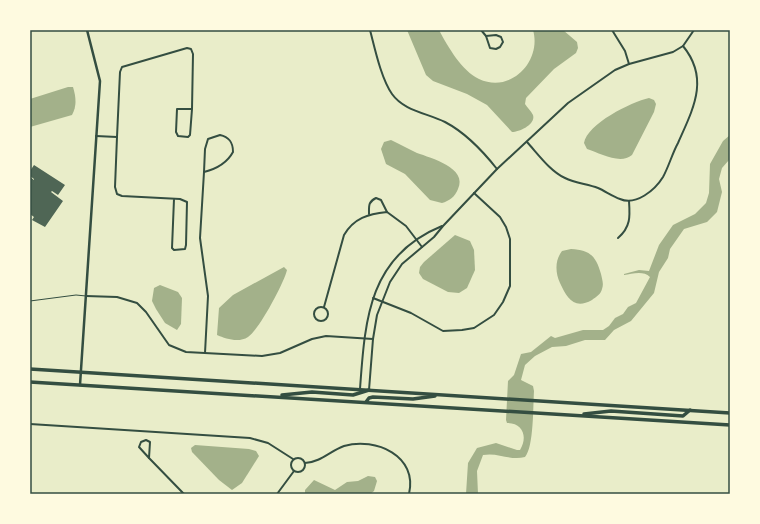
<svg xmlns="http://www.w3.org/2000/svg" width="760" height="524" font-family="'Work Sans',sans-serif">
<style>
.water{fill:#a3b18a}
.building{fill:#4f6655}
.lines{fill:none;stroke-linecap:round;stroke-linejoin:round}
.service{stroke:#344e41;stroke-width:1}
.minor{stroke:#344e41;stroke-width:2}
.tertiary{stroke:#344e41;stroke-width:2.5}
.primary{stroke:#344e41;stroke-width:3.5}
.neatline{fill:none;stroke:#344e41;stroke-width:1.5}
</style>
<rect width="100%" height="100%" fill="#e9edc9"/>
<!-- water -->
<g class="water">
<path d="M407 30H439C448 47 462 71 479 79 511 94 542 61 533 30H563L577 42 578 48 576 53 554 69 526 98 525 104C527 107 531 111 533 115 536 124 520 132 512 132L487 105 467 94 433 81 426 75Z"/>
<path d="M68 87H73C76 97 77 106 72 115L30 127V99Z"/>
<path d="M649 98 654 100 656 104 654 112 632 155C620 165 600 153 587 149L584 143C587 124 631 102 649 98Z"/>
<path d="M730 135 729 160 722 168 719 179 722 192 717 212 707 222 684 229 670 249 668 258 659 272 654 293 631 321 614 330 605 340H585L566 346 552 347 535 356 525 365 521 380 533 386 534 391C533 405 534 447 525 457 510 461 498 452 483 455L477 471 478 494H466L468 463 477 448 496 443 517 450H520C528 437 523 423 507 423L506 420 508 381 514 375 521 354 531 352 551 336 555 338 583 330H603L609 326 615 318 623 314 628 307 636 303 650 277C643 270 632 274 624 275V274L639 270 649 271 659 245 673 225 695 214 706 203 709 193 710 164 723 141Z"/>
<path d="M391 140C400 144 408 149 417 153 431 158 468 168 458 189 455 197 449 201 442 203L430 200 405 174 386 164 381 149 384 142Z"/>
<path d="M455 235 470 241 474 250 475 270 467 288 459 293 448 292 423 279 419 273 420 267 424 262Z"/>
<path d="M571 249C590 250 596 256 601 274 602 279 604 284 602 289 601 294 596 297 592 300 574 310 567 298 560 283 555 272 555 260 562 251Z"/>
<path d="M284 267 287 270C284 283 259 330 248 337 239 343 226 339 217 335L219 308 233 295Z"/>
<path d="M160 285 178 292 182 298 181 324 177 330 165 323 156 309 152 301 154 288Z"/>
<path d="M195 445 249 449 256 451 259 456 242 483 232 490 219 480 192 452 191 448Z"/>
<path d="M368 476 375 477 377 481 374 491 370 494H305V490L314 480 335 490 347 482 358 481Z"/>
</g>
<!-- building -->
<path class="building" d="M34 165 65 185 58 195 52 191 51 192 63 201 45 227 32 220 34 217 30 214 31 210 30 177 34 180V179L30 176V171Z"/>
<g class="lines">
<!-- service -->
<path class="service" d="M30 301 76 295 86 296"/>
<!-- minor -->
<g class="minor">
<path d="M370 30C375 49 381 78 392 94 404 111 427 113 445 122 466 133 482 150 497 169"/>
<path d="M481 30 486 36"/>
<path d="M612 30 625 51 629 64"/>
<path d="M496 35 501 37 503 42 500 47 496 49 490 48 486 36Z"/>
<path d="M220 135C229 137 233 142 233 152 227 163 216 169 204 172L205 149 208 139Z"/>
<path d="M96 136 117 137 120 72 122 67 187 48 191 49 193 54 192 109H177L176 132 178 136 188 137 190 135 192 109"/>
<path d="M117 137 115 187 117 194 122 196 180 199 187 202 186 245 185 249 174 250 172 248 174 199"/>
<path d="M527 142C538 154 550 171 565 178 575 183 587 184 598 188 605 191 612 196 620 199 636 206 655 190 663 177 669 166 672 154 678 143 693 109 710 79 683 46"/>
<path d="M204 172 200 238 208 296 205 353"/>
<path d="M369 214C369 206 368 202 376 198L381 200 387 212"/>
<path d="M618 238C631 227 630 216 629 201"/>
<path d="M86 296 117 297 137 303 146 312 169 345 186 352 262 356 280 353 312 339 326 336 373 339"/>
<path d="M373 298 411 313 443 331 462 330 474 328 494 315 503 302 510 286V239L506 227 500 217 474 193"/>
<circle cx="321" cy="314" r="7"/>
<path d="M324 307 344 235C354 218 368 214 387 212L406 226 422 247"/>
<path d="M360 389C365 321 368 256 442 226"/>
<path d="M369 390 373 339 377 315 390 282 402 264 434 237 443 226 497 169 568 103 615 70 629 64 673 52 683 46 694 30"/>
<path d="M30 424 250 438 268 443 293 459"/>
<path d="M146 440 150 442 149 458 139 447 141 442Z"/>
<circle cx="298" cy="465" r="7"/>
<path d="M149 458 184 494"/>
<path d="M305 463C321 462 330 451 344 446 376 437 418 456 409 494"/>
<path d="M277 494 294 471"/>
</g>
<!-- tertiary -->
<path class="tertiary" d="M80 385 100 81 87 30"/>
<!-- primary -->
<g class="primary">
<path d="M30 369 730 413"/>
<path d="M30 382 730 425"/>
<path d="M282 395 312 392 353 395 369 390"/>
<path d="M366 402 369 398 373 397 413 399 435 396"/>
<path d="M584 414 611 411 683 416 690 410"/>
</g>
</g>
<!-- border -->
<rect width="760" height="524" fill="none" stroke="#fefae0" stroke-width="62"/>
<rect x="31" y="31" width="698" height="462" class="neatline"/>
</svg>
